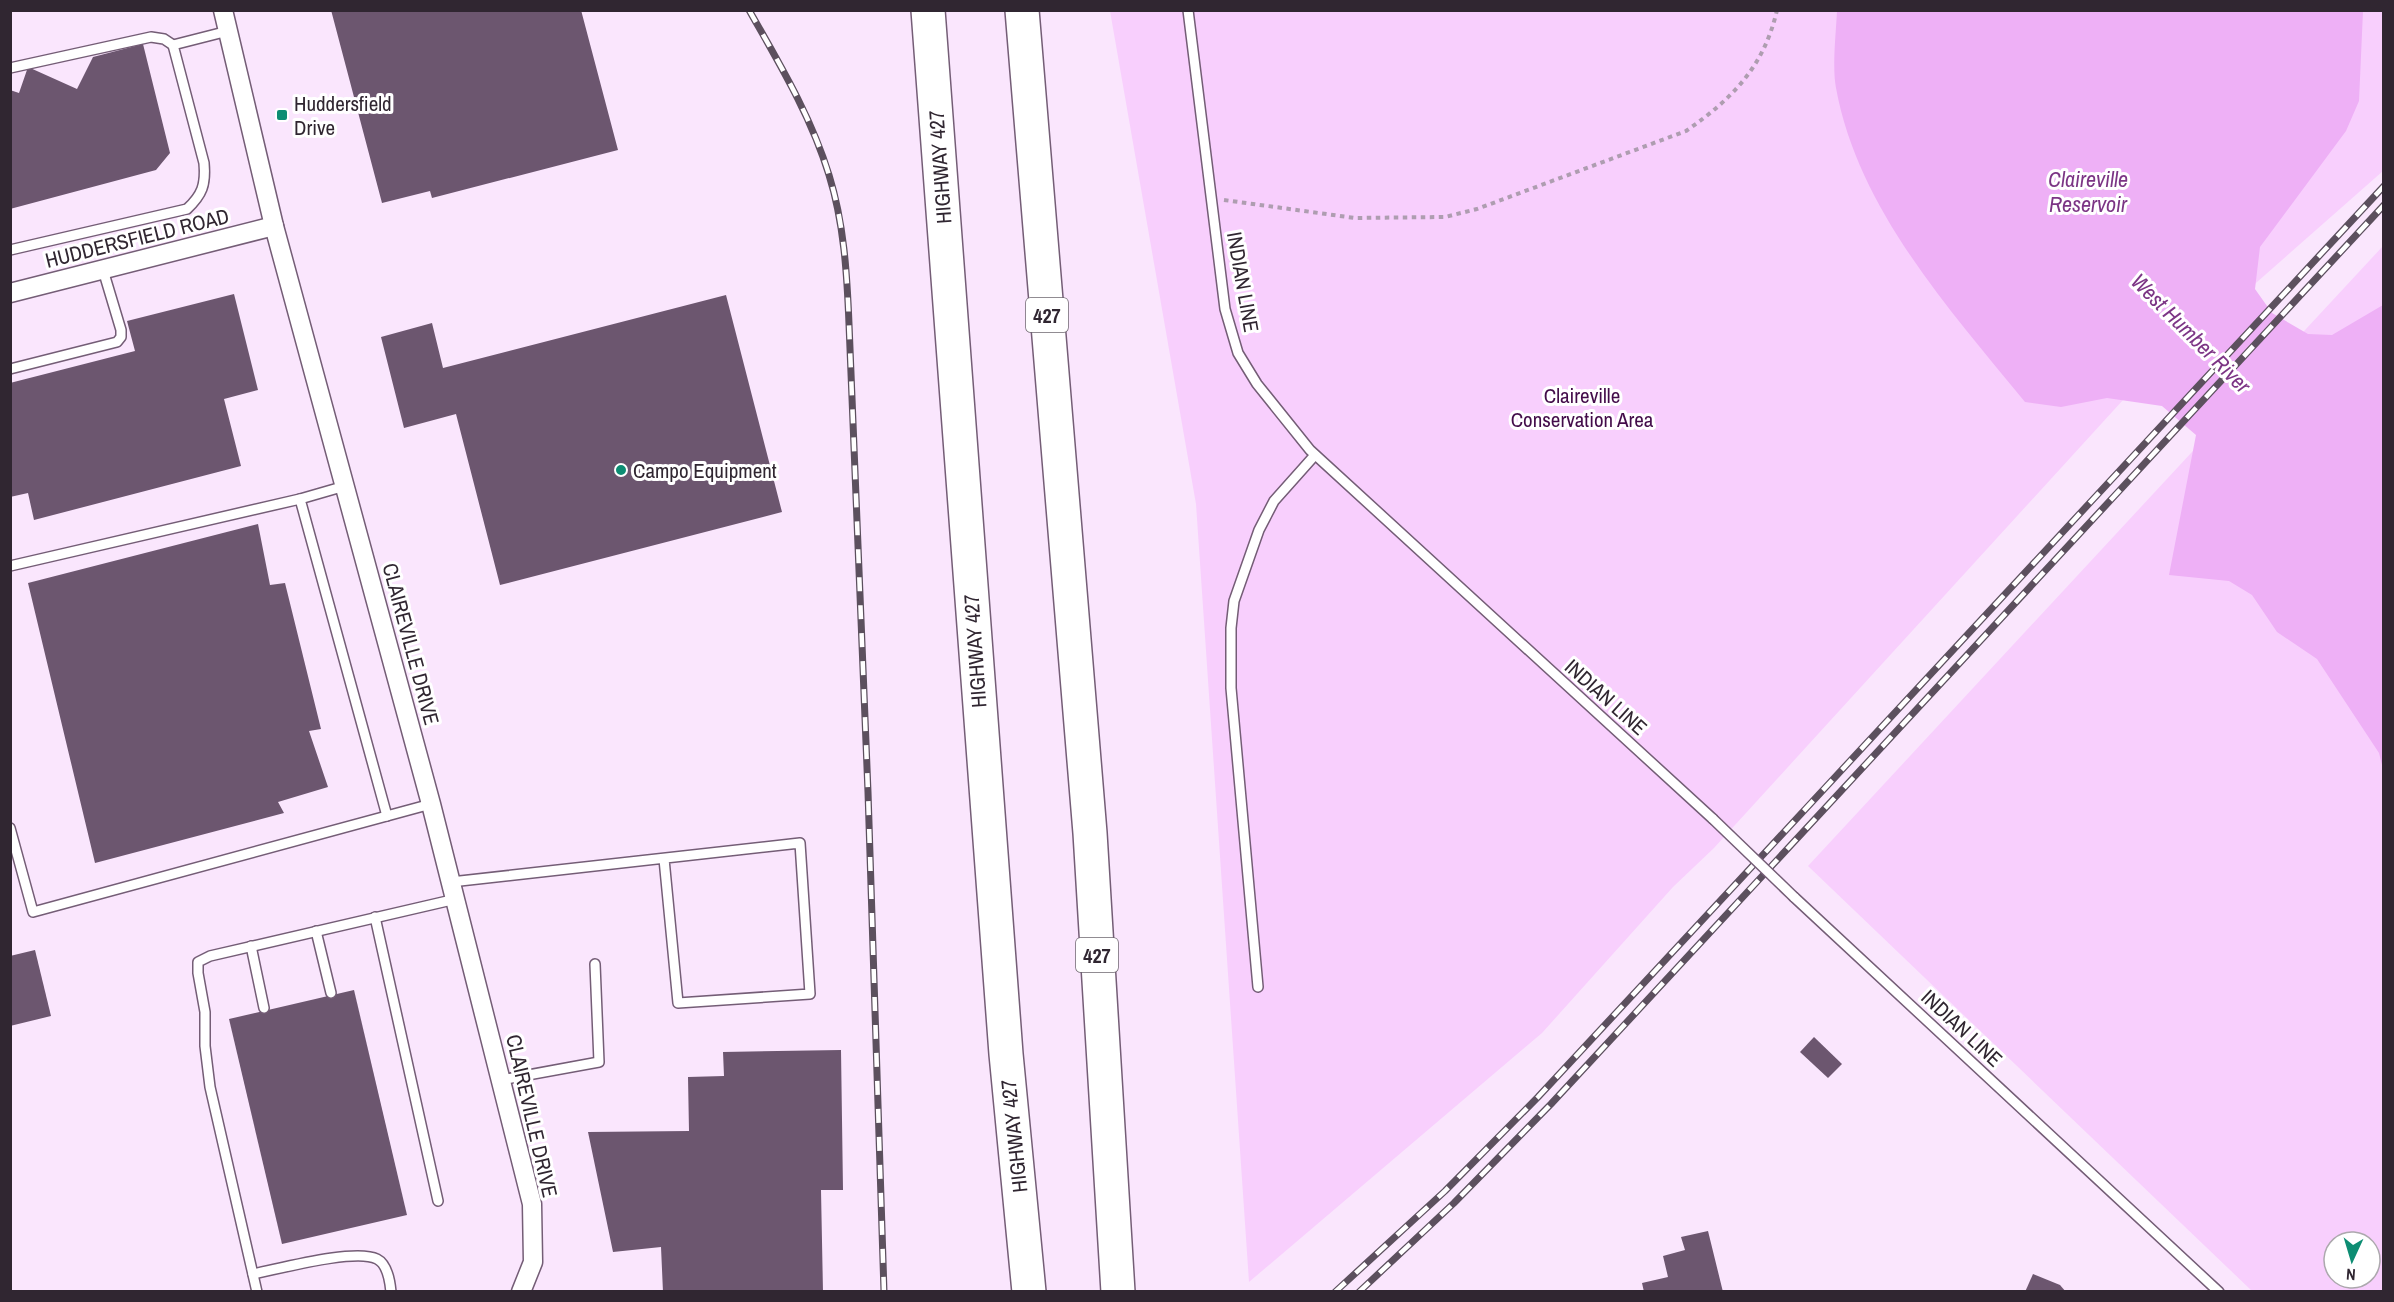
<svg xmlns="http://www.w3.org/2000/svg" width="2394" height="1302" font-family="'Archivo Narrow',sans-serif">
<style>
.green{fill:#f8cffd;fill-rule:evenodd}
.water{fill:#eeb0f6}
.building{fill:#6c566f}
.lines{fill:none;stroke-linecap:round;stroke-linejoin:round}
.service-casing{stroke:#745d76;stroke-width:12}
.minor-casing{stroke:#745d76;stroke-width:21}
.motorway-casing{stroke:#745d76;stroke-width:36}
.path{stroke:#ae9db0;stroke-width:4;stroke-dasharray:4.5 4.5;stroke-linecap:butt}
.service{stroke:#fff;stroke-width:9}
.minor{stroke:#fff;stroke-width:18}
.motorway{stroke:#fff;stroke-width:33}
.rail-casing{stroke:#5c505e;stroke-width:7}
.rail{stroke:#fff;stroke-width:4.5;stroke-dasharray:14;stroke-linecap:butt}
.service-bridge-casing{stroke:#745d76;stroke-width:12;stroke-linecap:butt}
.service-bridge{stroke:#fff;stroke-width:9}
.poi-dot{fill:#0d8d73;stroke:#fff;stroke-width:2}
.labels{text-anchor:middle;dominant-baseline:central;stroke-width:6;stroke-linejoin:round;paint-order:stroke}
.shield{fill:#fff;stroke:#6e676f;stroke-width:1.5}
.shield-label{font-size:20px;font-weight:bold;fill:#302631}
.poi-label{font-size:21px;fill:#302631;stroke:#fff;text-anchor:start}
.street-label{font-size:21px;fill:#302631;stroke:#fff}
.park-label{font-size:21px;fill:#430c4a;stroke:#fff}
.water-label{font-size:22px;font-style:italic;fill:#7c3585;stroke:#fff}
</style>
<rect width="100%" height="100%" fill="#fae6fd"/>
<!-- green -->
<g class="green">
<path d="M1110 11H2383V171L2123 400 1714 848 1673 887 1542 1033 1249 1282 1196 504Z"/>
<path d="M2383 246V1291H2252L1808 866ZM2334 1242H2370V1278H2334Z"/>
</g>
<!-- water -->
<path class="water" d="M1837 11H2363L2359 101 2346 131 2260 247 2255 289 2272 313 2308 334 2332 335 2383 305V769L2379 753 2317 659 2277 632 2252 595 2229 581 2169 575 2196 435 2162 406 2107 398 2061 407 2025 402C1950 310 1858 209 1836 88 1832 67 1836 33 1837 11Z"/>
<!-- building -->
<g class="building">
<path d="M331 10H581L618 150 432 198 430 191 382 203Z"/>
<path d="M143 44 170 153 156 170 10 209V90L19 93 28 67 77 89 93 57Z"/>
<path d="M234 294 258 390 224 399 241 466 34 520 28 493 10 497V383L135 351 127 321Z"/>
<path d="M726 295 782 512 500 585 456 414 404 428 381 337 432 323 443 368Z"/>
<path d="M258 524 270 585 285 583 321 729 309 731 328 787 278 802 284 813 95 863 28 583Z"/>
<path d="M35 950 51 1016 10 1026V956Z"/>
<path d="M354 990 407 1215 282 1244 229 1019Z"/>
<path d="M1814 1037 1842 1064 1828 1078 1800 1052Z"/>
<path d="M841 1050 843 1190H821L823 1292H663L661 1247 613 1252 588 1132 689 1131 688 1077 724 1076 723 1052Z"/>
<path d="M1708 1231 1723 1292H1644L1642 1283 1668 1277 1663 1256 1685 1250 1681 1237Z"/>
<path d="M2033 1274 2060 1285 2066 1292H2025Z"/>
</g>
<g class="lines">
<defs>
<g id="service">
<path d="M1188 10 1225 309 1238 353 1257 384 1310 450 1713 819"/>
<path d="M10 68 151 37 164 39 173 45"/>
<path d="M10 250 187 209C202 195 206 185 204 163L173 45 228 31"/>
<path d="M10 369 117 342 121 337V330L103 270"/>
<path d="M345 486 300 499 387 816"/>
<path d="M10 566 300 499"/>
<path d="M10 828 33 912 431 804"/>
<path d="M451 882 800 843 810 994 678 1003 664 859"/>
<path d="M1794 897 2219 1292"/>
<path d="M375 917 438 1201"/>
<path d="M316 931 331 993"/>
<path d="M251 946 264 1008"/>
<path d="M1258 987 1231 688V628L1234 601 1259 530 1274 501 1315 455"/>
<path d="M501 1080 599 1062 595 964"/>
<path d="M253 1274C279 1269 355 1248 377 1259 387 1264 390 1281 391 1292"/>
<path d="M257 1292 210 1087 205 1046V1012L198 973V962L210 956 456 899"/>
</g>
<g id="minor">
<path d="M223 10 274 226 431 804 532 1204 533 1262 521 1292"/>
<path d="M10 293 274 226"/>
</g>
<g id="motorway">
<path d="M928 10 1006 1054 1029 1292"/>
<path d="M1022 10 1090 833 1118 1292"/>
</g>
</defs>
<!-- service casing -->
<use href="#service" class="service-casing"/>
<!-- minor casing -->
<use href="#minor" class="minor-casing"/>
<!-- motorway casing -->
<use href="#motorway" class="motorway-casing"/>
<!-- path -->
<path class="path" d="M1224 200 1355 218 1445 217 1477 209 1686 131C1732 99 1764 67 1777 10"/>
<!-- service -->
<use href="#service" class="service"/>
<!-- minor -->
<use href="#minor" class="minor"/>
<!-- motorway -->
<use href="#motorway" class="motorway"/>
<defs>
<g id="rail">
<path d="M749 10C779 63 811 116 829 175 844 223 847 274 849 324L868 792 884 1292"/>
<path d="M1335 1292 1445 1191 1538 1097 2384 186"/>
<path d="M1359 1292 1454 1203 1551 1104 2384 205"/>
</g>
</defs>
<!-- rail casing -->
<use href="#rail" class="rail-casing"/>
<!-- rail -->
<use href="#rail" class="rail"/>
<defs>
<path id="service-bridge" d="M1713 819 1794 897"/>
</defs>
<!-- service-bridge casing -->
<use href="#service-bridge" class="service-bridge-casing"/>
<!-- service-bridge -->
<use href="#service-bridge" class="service-bridge"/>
</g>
<!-- markers -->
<g class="poi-dot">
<rect x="276" y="109" width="12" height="12" rx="3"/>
<circle cx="621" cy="470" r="6"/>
</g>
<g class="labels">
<!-- shield labels -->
<g class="shield">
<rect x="1026" y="298" width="42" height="34" rx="4.5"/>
<rect x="1076" y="938" width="42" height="34" rx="4.5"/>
</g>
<g class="shield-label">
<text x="1047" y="315">427</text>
<text x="1097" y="955">427</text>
</g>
<!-- poi labels -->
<g class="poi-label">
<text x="294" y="103">Huddersfield<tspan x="294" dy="24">Drive</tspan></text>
<text x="633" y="470">Campo Equipment</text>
</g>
<!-- street labels -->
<g class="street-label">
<text transform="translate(940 167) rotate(-94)">HIGHWAY 427</text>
<text transform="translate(137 238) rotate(-14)">HUDDERSFIELD ROAD</text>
<text transform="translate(1243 282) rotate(80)">INDIAN LINE</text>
<text transform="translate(411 644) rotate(75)">CLAIREVILLE DRIVE</text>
<text transform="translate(975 651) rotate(-94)">HIGHWAY 427</text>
<text transform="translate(1606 697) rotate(42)">INDIAN LINE</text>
<text transform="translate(1962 1028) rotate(43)">INDIAN LINE</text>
<text transform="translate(532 1116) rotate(77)">CLAIREVILLE DRIVE</text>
<text transform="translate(1014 1136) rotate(-96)">HIGHWAY 427</text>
</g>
<!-- park labels -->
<g class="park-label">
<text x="1582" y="395">Claireville<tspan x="1582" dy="24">Conservation Area</tspan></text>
</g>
<!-- water labels -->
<g class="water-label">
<text x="2088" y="179">Claireville<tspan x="2088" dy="25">Reservoir</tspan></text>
<text transform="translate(2191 333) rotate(45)">West Humber River</text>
</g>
</g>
<!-- border -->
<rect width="2394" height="1302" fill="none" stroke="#302631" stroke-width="24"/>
<!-- north arrow -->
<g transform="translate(2352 1260) rotate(184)"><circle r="28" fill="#ffffff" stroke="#aca8ad" stroke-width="1.5"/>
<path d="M0-4.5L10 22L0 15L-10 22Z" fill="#0d8d73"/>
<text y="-9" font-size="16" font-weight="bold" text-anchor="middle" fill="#302631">N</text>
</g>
</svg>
